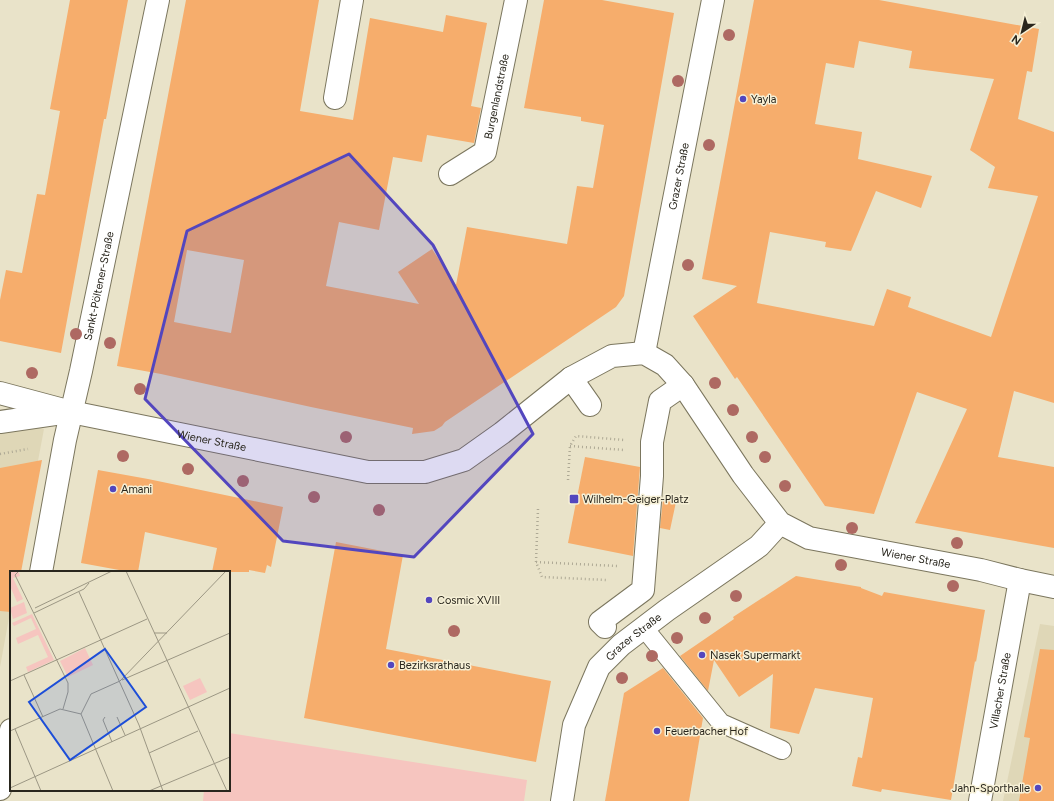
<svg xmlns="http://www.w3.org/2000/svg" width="1054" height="801" font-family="Figtree,sans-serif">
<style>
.built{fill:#dfd7b7}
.green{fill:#f6c5bf}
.building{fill:#f6ad6c;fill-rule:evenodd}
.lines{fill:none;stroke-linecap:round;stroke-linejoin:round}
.lane-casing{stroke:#7b765e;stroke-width:20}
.street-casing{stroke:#7b765e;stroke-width:24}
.secondary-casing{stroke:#7b765e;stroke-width:24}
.path{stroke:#aea995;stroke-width:2.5;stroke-dasharray:1 3;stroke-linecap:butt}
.lane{stroke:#fff;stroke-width:18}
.street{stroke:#fff;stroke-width:22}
.secondary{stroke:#fff;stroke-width:22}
.tree{fill:#ae6962}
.marked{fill:#5346be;fill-opacity:0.2;stroke:#5346be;stroke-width:3;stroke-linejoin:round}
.poi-dot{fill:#5346be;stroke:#f6f0d6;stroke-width:1.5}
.labels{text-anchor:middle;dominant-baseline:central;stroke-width:3;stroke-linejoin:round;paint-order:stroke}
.street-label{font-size:11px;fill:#29261d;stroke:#f6f0d6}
.poi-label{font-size:11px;fill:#29261d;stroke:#f6f0d6;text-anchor:start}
.inset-road{fill:none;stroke:#9c9784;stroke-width:1}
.view{fill:#1d4ed8;fill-opacity:0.15;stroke:#1d4ed8;stroke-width:2}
.inset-edge{fill:none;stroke:#29261d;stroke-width:2}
</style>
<rect width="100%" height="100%" fill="#e9e3c9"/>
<!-- built -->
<g class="built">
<path d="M0 420 44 429 17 572H11V607L0 667Z"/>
<path d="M1040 624 1054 626V801H1003Z"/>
</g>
<!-- green -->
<path class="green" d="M229 733 527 780 524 801H203L204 790H229Z"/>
<!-- building -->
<g class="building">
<path d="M70 0H128L106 119H104L61 353 0 341V300L6 270 22 273 37 194 45 195 60 111 50 109Z"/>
<path d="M186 0H319L300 111 353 120 370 18 443 32 446 15 487 23 471 106 481 108 474 143 427 135 422 162 393 157 379 230 339 222 326 286 419 304 398 272 432 249 456 285 467 227 567 244 577 186 593 188 604 125 581 121V117L524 108 544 0H602L674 13 624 296 616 307 445 422 442 426 434 431 412 434 413 428 311 407 161 374 117 366ZM187 250 244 260 231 333 174 322Z"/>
<path d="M754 0H879L1039 29 1032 72 1027 71 1018 119 1054 132V403L1014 391 998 457 1054 467V548L915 523 967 409 917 392 874 514 825 506 737 377 735 379 693 316 737 286 702 279ZM859 41 912 51 909 68 994 79 970 150 995 167 988 188 1038 196 991 337 908 307 911 297 887 289 874 326 757 303 770 232 826 242 825 247 851 251 876 191 921 208 932 176 858 159 862 132 815 124 826 63 854 68Z"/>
<path d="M585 457 640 467 633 556 568 543Z"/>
<path d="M42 460 21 572H11V612L0 611V468Z"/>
<path d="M98 470 148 479 283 507 271 567 267 565 265 573 249 570V572H212L217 548 145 532 138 572H130L81 563Z"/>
<path d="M663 499 676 502 670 530 660 528Z"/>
<path d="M336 542 403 555 386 649 551 681 536 762 304 718Z"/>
<path d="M796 576 861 587V588L882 596 884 592 985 610 976 662 975 661 951 800 882 789 881 792 852 786 858 757 862 758 873 698 815 688 799 734 770 728 773 674 739 697 714 660 708 691 680 656 734 619 733 617Z"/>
<path d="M1040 649 1054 650V801H1019L1030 738 1024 737Z"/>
<path d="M663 668 703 718 689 801H605L624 693Z"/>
</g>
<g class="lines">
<defs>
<path id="lane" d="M644 628 721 723 782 750"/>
<g id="street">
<path d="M335 98 352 0"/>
<path id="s1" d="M450 174 485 152 516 0"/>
<path id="s2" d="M644 353 713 0"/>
<path d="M571 378 590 405"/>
<path id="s3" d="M41 572 65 440 81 371 158 0"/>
<path d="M605 627 600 622 643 590 652 476V442L660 401 683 385"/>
<path d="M0 789 11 730"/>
<path id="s4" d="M562 801 574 725 599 667 621 645 667 610 759 546 780 523"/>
<path id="s5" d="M980 801 1020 580"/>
</g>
<g id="secondary">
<path id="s6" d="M0 393 71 412 368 472H425L464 460 502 433 571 378 612 356 644 353 665 365 683 385 743 475 780 523 809 538 981 570 1020 580 1054 587"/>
<path d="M0 422 62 413"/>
</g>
</defs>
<!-- lane casing -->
<use href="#lane" class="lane-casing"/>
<!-- street casing -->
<use href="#street" class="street-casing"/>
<!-- secondary casing -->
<use href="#secondary" class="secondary-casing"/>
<!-- path -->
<g class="path">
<path d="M570 446 624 450"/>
<path d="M0 454 28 449"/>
<path d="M568 480 570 446 576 436 624 440"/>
<path d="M538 509 536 562 542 577 607 580"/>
<path d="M536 562 617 566"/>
</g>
<!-- lane -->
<use href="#lane" class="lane"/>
<!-- street -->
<use href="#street" class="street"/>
<!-- secondary -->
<use href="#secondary" class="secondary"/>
</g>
<!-- trees -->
<g class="tree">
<circle cx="729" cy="35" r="6"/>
<circle cx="678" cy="81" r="6"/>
<circle cx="709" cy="145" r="6"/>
<circle cx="688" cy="265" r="6"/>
<circle cx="76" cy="334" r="6"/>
<circle cx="110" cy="343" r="6"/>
<circle cx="32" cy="373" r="6"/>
<circle cx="715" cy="383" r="6"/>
<circle cx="140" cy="389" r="6"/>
<circle cx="733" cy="410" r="6"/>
<circle cx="346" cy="437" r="6"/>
<circle cx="752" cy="437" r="6"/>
<circle cx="123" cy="456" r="6"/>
<circle cx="765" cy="457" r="6"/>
<circle cx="188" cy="469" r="6"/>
<circle cx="243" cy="481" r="6"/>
<circle cx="785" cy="486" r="6"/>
<circle cx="314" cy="497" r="6"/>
<circle cx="379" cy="510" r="6"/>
<circle cx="852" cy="528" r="6"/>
<circle cx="957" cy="543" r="6"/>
<circle cx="841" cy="565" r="6"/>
<circle cx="953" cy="586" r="6"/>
<circle cx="736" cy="596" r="6"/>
<circle cx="705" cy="618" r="6"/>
<circle cx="454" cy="631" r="6"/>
<circle cx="677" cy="638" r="6"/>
<circle cx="652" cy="656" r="6"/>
<circle cx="622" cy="678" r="6"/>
</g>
<!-- marked area -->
<path class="marked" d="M349 154 433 245 533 434 414 557 283 541 145 399 187 231Z"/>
<!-- markers -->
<g class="poi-dot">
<circle cx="743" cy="99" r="4"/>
<circle cx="113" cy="489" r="4"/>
<rect x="569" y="494" width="10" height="10" rx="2"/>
<circle cx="429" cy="600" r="4"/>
<circle cx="702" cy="655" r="4"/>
<circle cx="391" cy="665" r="4"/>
<circle cx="657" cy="731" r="4"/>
<circle cx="1038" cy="788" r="4"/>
</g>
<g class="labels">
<!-- street labels -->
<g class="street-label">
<text stroke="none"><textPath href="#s1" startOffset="98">Burgenlandstraße</textPath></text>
<text stroke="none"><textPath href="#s2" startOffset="180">Grazer Straße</textPath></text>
<text stroke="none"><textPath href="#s3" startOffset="292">Sankt-Pöltener-Straße</textPath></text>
<text stroke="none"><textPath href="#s6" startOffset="217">Wiener Straße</textPath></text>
<text stroke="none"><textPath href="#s6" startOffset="1049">Wiener Straße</textPath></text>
<text stroke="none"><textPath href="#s4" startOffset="186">Grazer Straße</textPath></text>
<text stroke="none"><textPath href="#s5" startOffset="112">Villacher Straße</textPath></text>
</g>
<!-- poi labels -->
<g class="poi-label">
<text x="751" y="99">Yayla</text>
<text x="121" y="489">Amani</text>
<text x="583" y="499">Wilhelm-Geiger-Platz</text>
<text x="437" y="600">Cosmic XVIII</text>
<text x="710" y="655">Nasek Supermarkt</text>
<text x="399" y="665">Bezirksrathaus</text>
<text x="665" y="731">Feuerbacher Hof</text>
<text x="1030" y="788" text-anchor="end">Jahn-Sporthalle</text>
</g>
</g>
<!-- overview -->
<g transform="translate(10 571)">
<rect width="220" height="220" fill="#e9e3c9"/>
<path d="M0 0H8L10 5 3 7 13 28 7 31 0 15ZM14 31 17 42 3 48 0 37ZM22 43 44 89 18 101 16 96 38 86 28 64 8 73 6 67 26 58 21 47 4 55 2 52ZM75 77 83 94 58 106 50 90ZM190 107 197 121 180 129 173 115Z" fill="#f6c5bf"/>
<path class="inset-road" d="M9 0 5 4 58 112V121L53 138M116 0 217 220M69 21 129 154 153 220M25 37 102 0M24 42 74 18 79 12M144 62H157M14 104 33 146M112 109 220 62M0 110 137 48M71 143 103 220M95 146 93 149 102 171M107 146 115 164M5 158 31 220M0 160 50 138 71 143 81 123 110 110 216 0M139 182 188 160M0 217 220 117M139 220 220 186"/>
<path class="view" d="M95 78 136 136 60 189 19 131Z"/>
<rect width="220" height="220" class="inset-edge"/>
</g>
<!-- north arrow -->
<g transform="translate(1022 32) rotate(215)" stroke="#f6f0d6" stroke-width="3" paint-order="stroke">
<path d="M0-3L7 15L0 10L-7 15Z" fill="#29261d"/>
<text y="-6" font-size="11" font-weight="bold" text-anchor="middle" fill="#29261d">N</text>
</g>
</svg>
